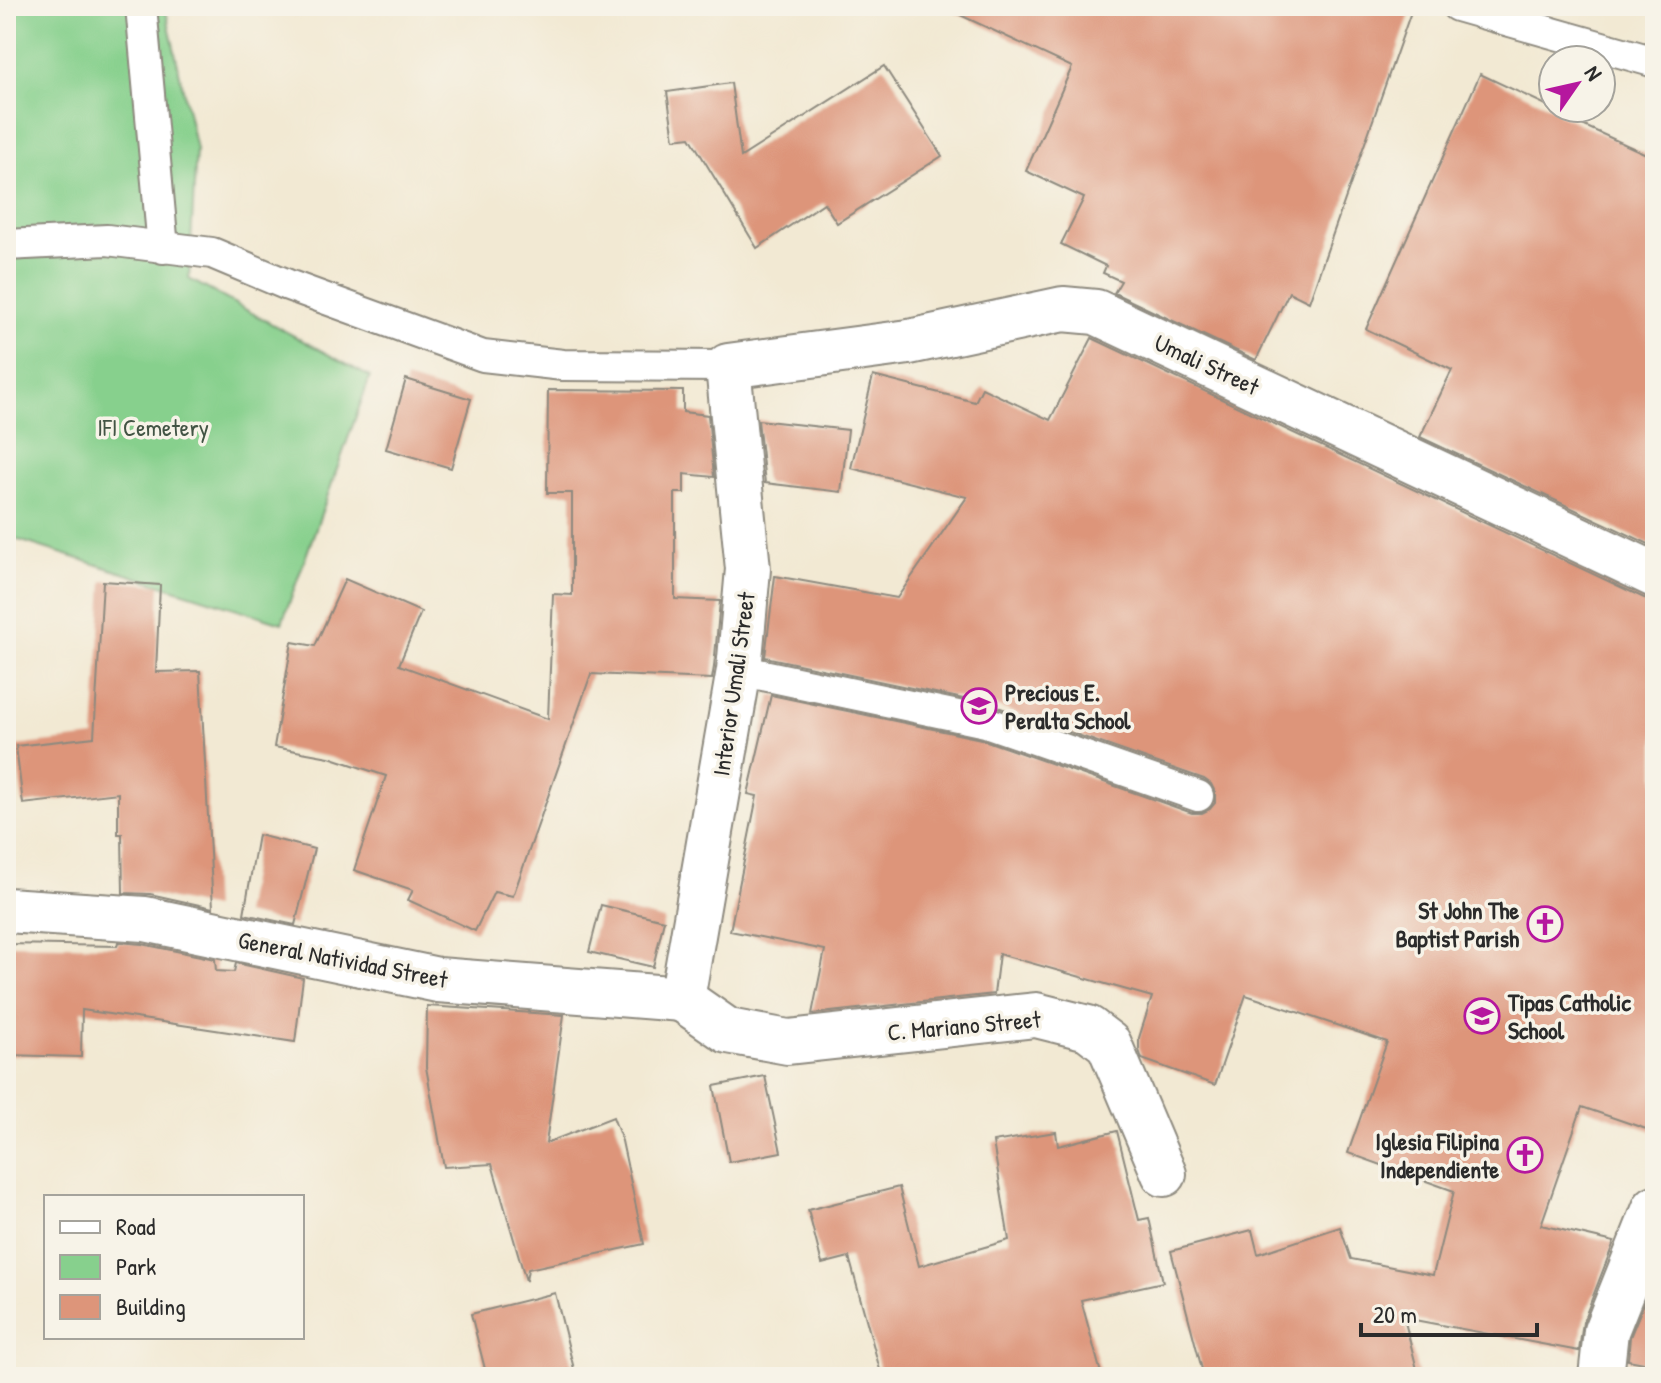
<svg xmlns="http://www.w3.org/2000/svg" width="1661" height="1383" font-family="'Patrick Hand',sans-serif">
<style>
.green{fill:#87d08d;stroke:#597e5c;stroke-width:2}
.building{fill:#dd957a}
.lines{fill:none;stroke-linecap:round;stroke-linejoin:round}
.lane-casing{stroke:#8e8a7f;stroke-width:34}
.street-casing{stroke:#8e8a7f;stroke-width:48}
.secondary-casing{stroke:#8e8a7f;stroke-width:48}
.lane{stroke:#fff;stroke-width:30}
.street{stroke:#fff;stroke-width:44}
.secondary{stroke:#fff;stroke-width:44}
.labels{text-anchor:middle;dominant-baseline:central;stroke-width:7;stroke-linejoin:round;paint-order:stroke}
.street-label{font-size:24px;fill:#2b2b2b;stroke:#f7f3e8}
.park-label{font-size:24px;fill:#425444;stroke:#f7f3e8}
.poi-label{font-size:24px;font-weight:bold;fill:#2b2b2b;stroke:#f7f3e8;text-anchor:start}
</style>
<rect width="100%" height="100%" fill="#f7f3e8"/>
<filter id="ink" filterUnits="userSpaceOnUse"><feTurbulence type="fractalNoise" baseFrequency=".0125" numOctaves="2"/><feDisplacementMap in="SourceGraphic" scale="16" xChannelSelector="R" yChannelSelector="G"/><feConvolveMatrix kernelMatrix="1 2 1 2 8 2 1 2 1" color-interpolation-filters="sRGB"/></filter>
<filter id="wash" filterUnits="userSpaceOnUse"><feTurbulence type="fractalNoise" baseFrequency=".006" numOctaves="4" result="noise"/><feDisplacementMap in="SourceGraphic" scale="32" xChannelSelector="R" yChannelSelector="G"/><feGaussianBlur stdDeviation="1.8" result="paint"/><feColorMatrix in="noise" values="0 0 0 0 0 0 0 0 0 0 0 0 0 0 0 0 0 1.4 0 .05"/><feComposite in="paint" operator="in"/></filter>
<g filter="url(#wash)">
<rect width="100%" height="100%" fill="#f2e9d3"/>
<!-- green -->
<path class="green" d="M6 6H165L196 149 189 279 370 377 282 623 6 536Z"/>
<g id="blocks">
<!-- building -->
<g class="building">
<path d="M941 6H1413L1309 302 1289 292 1256 360 1114 293 1121 281 1103 273 1106 266 1061 244 1084 198 1026 171 1072 67Z"/>
<path d="M884 66 942 156 837 223 824 203 757 248 690 137 674 139 667 92 731 83 741 157Z"/>
<path d="M1480 74 1559 111 1558 114 1655 158V547L1420 437 1452 370 1366 329Z"/>
<path d="M1092 338 1644 598 1655 600V1132L1582 1107 1541 1225 1614 1242 1583 1322 1579 1351 1404 1318 1419 1377H1204L1171 1251 1252 1230 1258 1254 1340 1227 1351 1259 1433 1275 1454 1191 1348 1153 1387 1042 1246 995 1215 1085 1142 1059 1139 1050V1038L1152 997 999 954 994 994 812 1014 825 950 730 931 757 796 748 794 771 695 981 739 1192 813H1202L1210 809 1215 803V792L1211 784 1204 779 992 705 765 657 775 576 897 598 967 497 851 468 873 376 975 402 982 388 1050 420Z"/>
<path d="M406 379 471 399 451 468 386 449Z"/>
<path d="M548 390 683 391V412L708 415 714 477 684 474V493H675V599L720 601 714 667 712 679 591 674 513 896 494 892 475 931 408 900 413 890 354 870 386 776 329 757 274 747 292 642 315 646 345 579 421 612 399 665 548 719 553 594 572 595V493H547Z"/>
<path d="M758 420 848 430 841 492 765 483Z"/>
<path d="M103 581 160 585 156 672 200 671 213 908 150 894 123 893 122 834H118V793L23 804 16 746 94 737Z"/>
<path d="M258 835 314 849 295 925 244 914Z"/>
<path d="M601 905 664 920 653 967 589 952Z"/>
<path d="M118 942 142 944 215 959 216 971 234 972 236 963 303 978 295 1042 82 1010 81 1057 6 1055V944L117 946Z"/>
<path d="M427 1006 564 1015 546 1143 613 1117 622 1141 644 1244 528 1269 526 1281 492 1164 444 1167 426 1067Z"/>
<path d="M765 1076 781 1152 729 1162 714 1086Z"/>
<path d="M1117 1131 1139 1220 1149 1218 1163 1282 1081 1300 1102 1377H882L849 1257 822 1264 808 1210 899 1187 919 1266 1009 1240 993 1142 1056 1132 1058 1146Z"/>
<path d="M1655 1276V1365L1628 1360 1630 1337Z"/>
<path d="M555 1293 576 1377H487L471 1314Z"/>
</g>
</g>
</g>
<g filter="url(#ink)">
<use href="#blocks" fill-opacity="0" stroke="#8e8a7f" stroke-width="2"/>
<g class="lines">
<defs>
<g id="lane">
<path d="M141 6 163 248"/>
<path d="M1457 6 1655 62"/>
<path d="M6 245 107 240 212 253 288 285 483 356 563 365 728 366"/>
<path d="M739 670 986 722 1198 796"/>
</g>
<g id="street">
<path d="M6 910 145 919 438 980 682 999"/>
<path d="M682 999 739 670 748 569 728 366 909 342 1063 309 1096 312 1655 575"/>
<path d="M682 999 728 1031 788 1042 1036 1015 1088 1028 1109 1044 1164 1174"/>
</g>
<path id="secondary" d="M1601 1377 1606 1331 1655 1208"/>
</defs>
<!-- lane casing -->
<use href="#lane" class="lane-casing"/>
<!-- street casing -->
<use href="#street" class="street-casing"/>
<!-- secondary casing -->
<use href="#secondary" class="secondary-casing"/>
<!-- lane -->
<use href="#lane" class="lane"/>
<!-- street -->
<use href="#street" class="street"/>
<!-- secondary -->
<use href="#secondary" class="secondary"/>
</g>
</g>
<!-- icons -->
<defs>
<symbol id="school-ring" viewBox="-11 -11 22 22"><circle r="9.5" fill="#f7f3e8" stroke="#b5179e" stroke-width="1.5"/><path d="M0-5L7-2L0 1L-7-2ZM-4 1L0 2.5L4 1V4Q0 6-4 4Z" fill="#b5179e"/></symbol>
<symbol id="church-ring" viewBox="-11 -11 22 22"><circle r="9.5" fill="#f7f3e8" stroke="#b5179e" stroke-width="1.5"/><path d="M-1.2-6h2.4v3.5h3.3v2.4h-3.3V6h-2.4V-.1h-3.3v-2.4h3.3Z" fill="#b5179e"/></symbol>
</defs>
<g fill-rule="evenodd">
<use href="#school-ring" x="959" y="686" width="40" height="40"/>
<use href="#church-ring" x="1525" y="904" width="40" height="40"/>
<use href="#school-ring" x="1462" y="996" width="40" height="40"/>
<use href="#church-ring" x="1505" y="1135" width="40" height="40"/>
</g>
<g class="labels">
<!-- street labels -->
<g class="street-label">
<text transform="translate(1207 364) rotate(25)">Umali Street</text>
<text transform="translate(733 684) rotate(-82)">Interior Umali Street</text>
<text transform="translate(343 959) rotate(11)">General Natividad Street</text>
<text transform="translate(964 1025) rotate(-5)">C. Mariano Street</text>
</g>
<!-- park labels -->
<g class="park-label">
<text x="153" y="427">IFI Cemetery</text>
</g>
<!-- poi labels -->
<g class="poi-label">
<text x="1005" y="692">Precious E.<tspan x="1005" dy="28">Peralta School</tspan></text>
<text x="1519" y="910" text-anchor="end">St John The<tspan x="1519" dy="28">Baptist Parish</tspan></text>
<text x="1508" y="1002">Tipas Catholic<tspan x="1508" dy="28">School</tspan></text>
<text x="1499" y="1141" text-anchor="end">Iglesia Filipina<tspan x="1499" dy="28">Independiente</tspan></text>
</g>
</g>
<!-- margin -->
<rect width="1661" height="1383" fill="none" stroke="#f7f3e8" stroke-width="32"/>
<!-- legend -->
<rect x="44" y="1195" width="260" height="144" fill="#f7f3e8" stroke="#a5a39c" stroke-width="2"/>
<rect x="60" y="1221" width="40" height="12" fill="#ffffff" stroke="#a5a39c" stroke-width="2"/>
<text x="116" y="1235" font-size="24" fill="#2b2b2b">Road</text>
<rect x="60" y="1255" width="40" height="24" fill="#87d08d" stroke="#a5a39c" stroke-width="2"/>
<text x="116" y="1275" font-size="24" fill="#2b2b2b">Park</text>
<rect x="60" y="1295" width="40" height="24" fill="#dd957a" stroke="#a5a39c" stroke-width="2"/>
<text x="116" y="1315" font-size="24" fill="#2b2b2b">Building</text>
<!-- north arrow -->
<g transform="translate(1577 84) rotate(56)"><circle r="38" fill="#f7f3e8" stroke="#a5a39c" stroke-width="2"/>
<path d="M0-6L14 30L0 20L-14 30Z" fill="#b5179e"/>
<text y="-12" font-size="22" font-weight="bold" text-anchor="middle" fill="#2b2b2b">N</text>
</g>
<!-- scale -->
<path d="M1361 1323v12h176v-12" fill="none" stroke="#2b2b2b" stroke-width="4"/>
<text x="1373" y="1323" font-size="24" fill="#2b2b2b" stroke="#f7f3e8" stroke-width="6" paint-order="stroke">20 m</text>
</svg>
